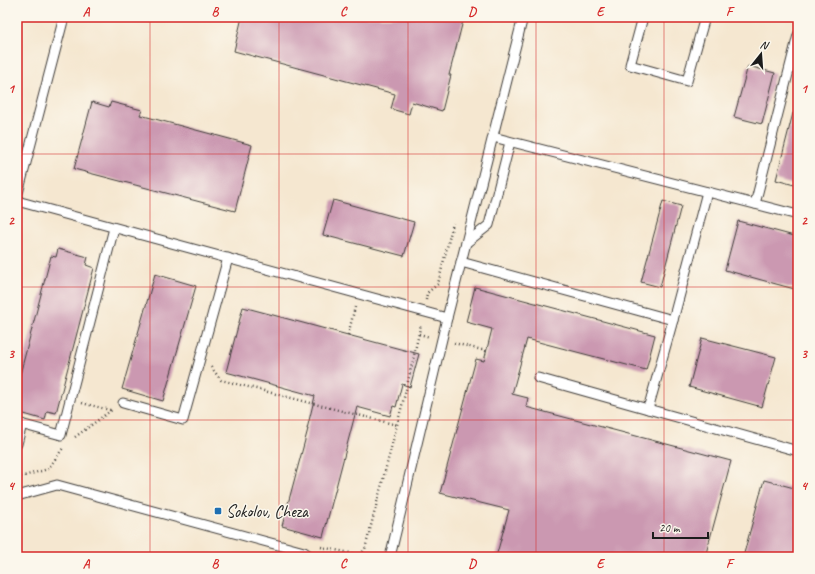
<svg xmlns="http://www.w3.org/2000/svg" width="815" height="574" font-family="Caveat,sans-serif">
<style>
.building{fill:#cb98b1}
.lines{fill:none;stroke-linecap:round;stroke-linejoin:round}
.service-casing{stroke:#3d3a37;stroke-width:11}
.path{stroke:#3d3a37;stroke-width:2.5;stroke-dasharray:1 3;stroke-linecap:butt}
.service{stroke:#fff;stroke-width:9}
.grid{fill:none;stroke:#d62828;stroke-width:1;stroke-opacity:0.55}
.poi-dot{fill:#1f6fb2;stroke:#fbf7ec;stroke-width:1.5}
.labels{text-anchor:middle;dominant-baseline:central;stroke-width:3;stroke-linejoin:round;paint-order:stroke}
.poi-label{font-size:17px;fill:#1c1c1c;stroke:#fbf7ec;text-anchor:start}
.neatline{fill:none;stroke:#d62828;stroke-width:1.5}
.grid-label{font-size:13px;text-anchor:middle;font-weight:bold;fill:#d62828}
</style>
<rect width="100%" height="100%" fill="#fbf7ec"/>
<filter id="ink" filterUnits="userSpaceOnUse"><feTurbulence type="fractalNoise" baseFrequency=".025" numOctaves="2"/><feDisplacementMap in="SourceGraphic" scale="8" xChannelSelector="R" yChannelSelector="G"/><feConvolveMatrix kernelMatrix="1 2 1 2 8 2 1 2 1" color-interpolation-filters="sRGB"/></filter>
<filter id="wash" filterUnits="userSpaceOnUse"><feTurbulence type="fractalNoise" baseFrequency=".012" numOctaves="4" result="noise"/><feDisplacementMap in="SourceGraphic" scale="16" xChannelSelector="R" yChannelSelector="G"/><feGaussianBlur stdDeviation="0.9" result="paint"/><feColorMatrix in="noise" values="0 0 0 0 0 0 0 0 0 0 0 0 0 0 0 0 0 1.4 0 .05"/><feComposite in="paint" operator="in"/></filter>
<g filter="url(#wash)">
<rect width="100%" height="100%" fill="#f5e7d0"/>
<g id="blocks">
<!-- building -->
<g class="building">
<path d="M242 17H464L449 75H451L442 111 412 102 409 114 391 109 395 94 234 51Z"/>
<path d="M748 66 775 73 762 124 734 117Z"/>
<path d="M92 102 109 107 111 102 142 110 140 115 252 145 235 211 74 169Z"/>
<path d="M793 113 798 114V186L776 180Z"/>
<path d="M333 200 414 222 404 256 323 235Z"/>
<path d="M663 201 681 206 660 287 641 282Z"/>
<path d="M738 221 798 237V290L725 270Z"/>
<path d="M58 249 88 257 86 265 94 268 56 413 47 411 45 420 17 412V386L51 256 56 257Z"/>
<path d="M155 274 196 286 163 401 122 389Z"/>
<path d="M475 287 655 335 646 370 527 339 512 394 528 398 526 407 731 461 705 557H496L509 510 440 493 476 359 484 361 492 329 466 322Z"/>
<path d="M243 307 419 354 410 387 402 384 396 407 393 406 390 416 357 407 323 537 282 526 308 429H307L315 396 226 372Z"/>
<path d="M702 338 776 357 762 407 689 387Z"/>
<path d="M764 480 798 489V544L795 557H743Z"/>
</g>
</g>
</g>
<g filter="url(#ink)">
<use href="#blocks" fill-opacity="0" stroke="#3d3a37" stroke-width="1"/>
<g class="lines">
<defs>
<g id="service">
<path d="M643 17 630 65 687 81 705 17"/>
<path d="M493 137 798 215"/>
<path d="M17 197 64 17"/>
<path d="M17 201 447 318"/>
<path d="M755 204 798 35"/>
<path d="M466 243 489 225 510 142"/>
<path d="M461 262 673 320 648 409 798 451"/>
<path d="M673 320 707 192"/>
<path d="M538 378 648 409"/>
<path d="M123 403 183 420 228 258"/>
<path d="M17 423 61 435 114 228"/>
<path d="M17 444 22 424"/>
<path d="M17 496 57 485 304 552 311 557"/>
<path d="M390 557 447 318 523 17"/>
</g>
</defs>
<!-- service casing -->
<use href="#service" class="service-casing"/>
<!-- path -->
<g class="path">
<path d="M426 300 427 293 438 284 453 223"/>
<path d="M419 334 430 337"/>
<path d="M348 335 355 307"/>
<path d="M454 343 486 351"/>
<path d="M211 367 221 380 397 425"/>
<path d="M82 403 110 410"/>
<path d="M75 437 113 409"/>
<path d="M17 478 48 469 63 448"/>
<path d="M321 547 360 555 365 549 407 386 421 324"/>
</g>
<!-- service -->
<use href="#service" class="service"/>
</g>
</g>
<!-- grid -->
<path class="grid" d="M150 17V557M279 17V557M408 17V557M536 17V557M664 17V557M17 154H798M17 287H798M17 420H798"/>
<!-- markers -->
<rect class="poi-dot" x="214" y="507" width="8" height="8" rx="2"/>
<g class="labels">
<!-- poi labels -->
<g class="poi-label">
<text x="226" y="511">Sokolov, Cheza</text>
</g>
</g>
<!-- margin -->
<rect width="815" height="574" fill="none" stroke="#fbf7ec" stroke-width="44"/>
<!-- north arrow -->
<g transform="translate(761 54) rotate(17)" stroke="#fbf7ec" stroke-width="3" paint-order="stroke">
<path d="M0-3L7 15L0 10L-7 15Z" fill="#1c1c1c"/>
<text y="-6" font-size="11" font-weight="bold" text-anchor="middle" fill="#1c1c1c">N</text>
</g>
<!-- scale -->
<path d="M653 532v6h55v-6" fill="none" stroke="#1c1c1c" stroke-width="2"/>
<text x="659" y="532" font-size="12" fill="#1c1c1c" stroke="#fbf7ec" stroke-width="3" paint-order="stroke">20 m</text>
<rect x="22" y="22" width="771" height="530" class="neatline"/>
<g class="grid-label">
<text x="86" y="16">A</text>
<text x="215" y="16">B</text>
<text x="343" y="16">C</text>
<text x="472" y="16">D</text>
<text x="600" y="16">E</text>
<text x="729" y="16">F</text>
<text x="11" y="93">1</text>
<text x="804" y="93">1</text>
<text x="11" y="225">2</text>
<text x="804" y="225">2</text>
<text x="11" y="358">3</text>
<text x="804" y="358">3</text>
<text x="11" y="490">4</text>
<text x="804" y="490">4</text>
<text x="86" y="568">A</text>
<text x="215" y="568">B</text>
<text x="343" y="568">C</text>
<text x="472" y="568">D</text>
<text x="600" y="568">E</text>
<text x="729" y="568">F</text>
</g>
</svg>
